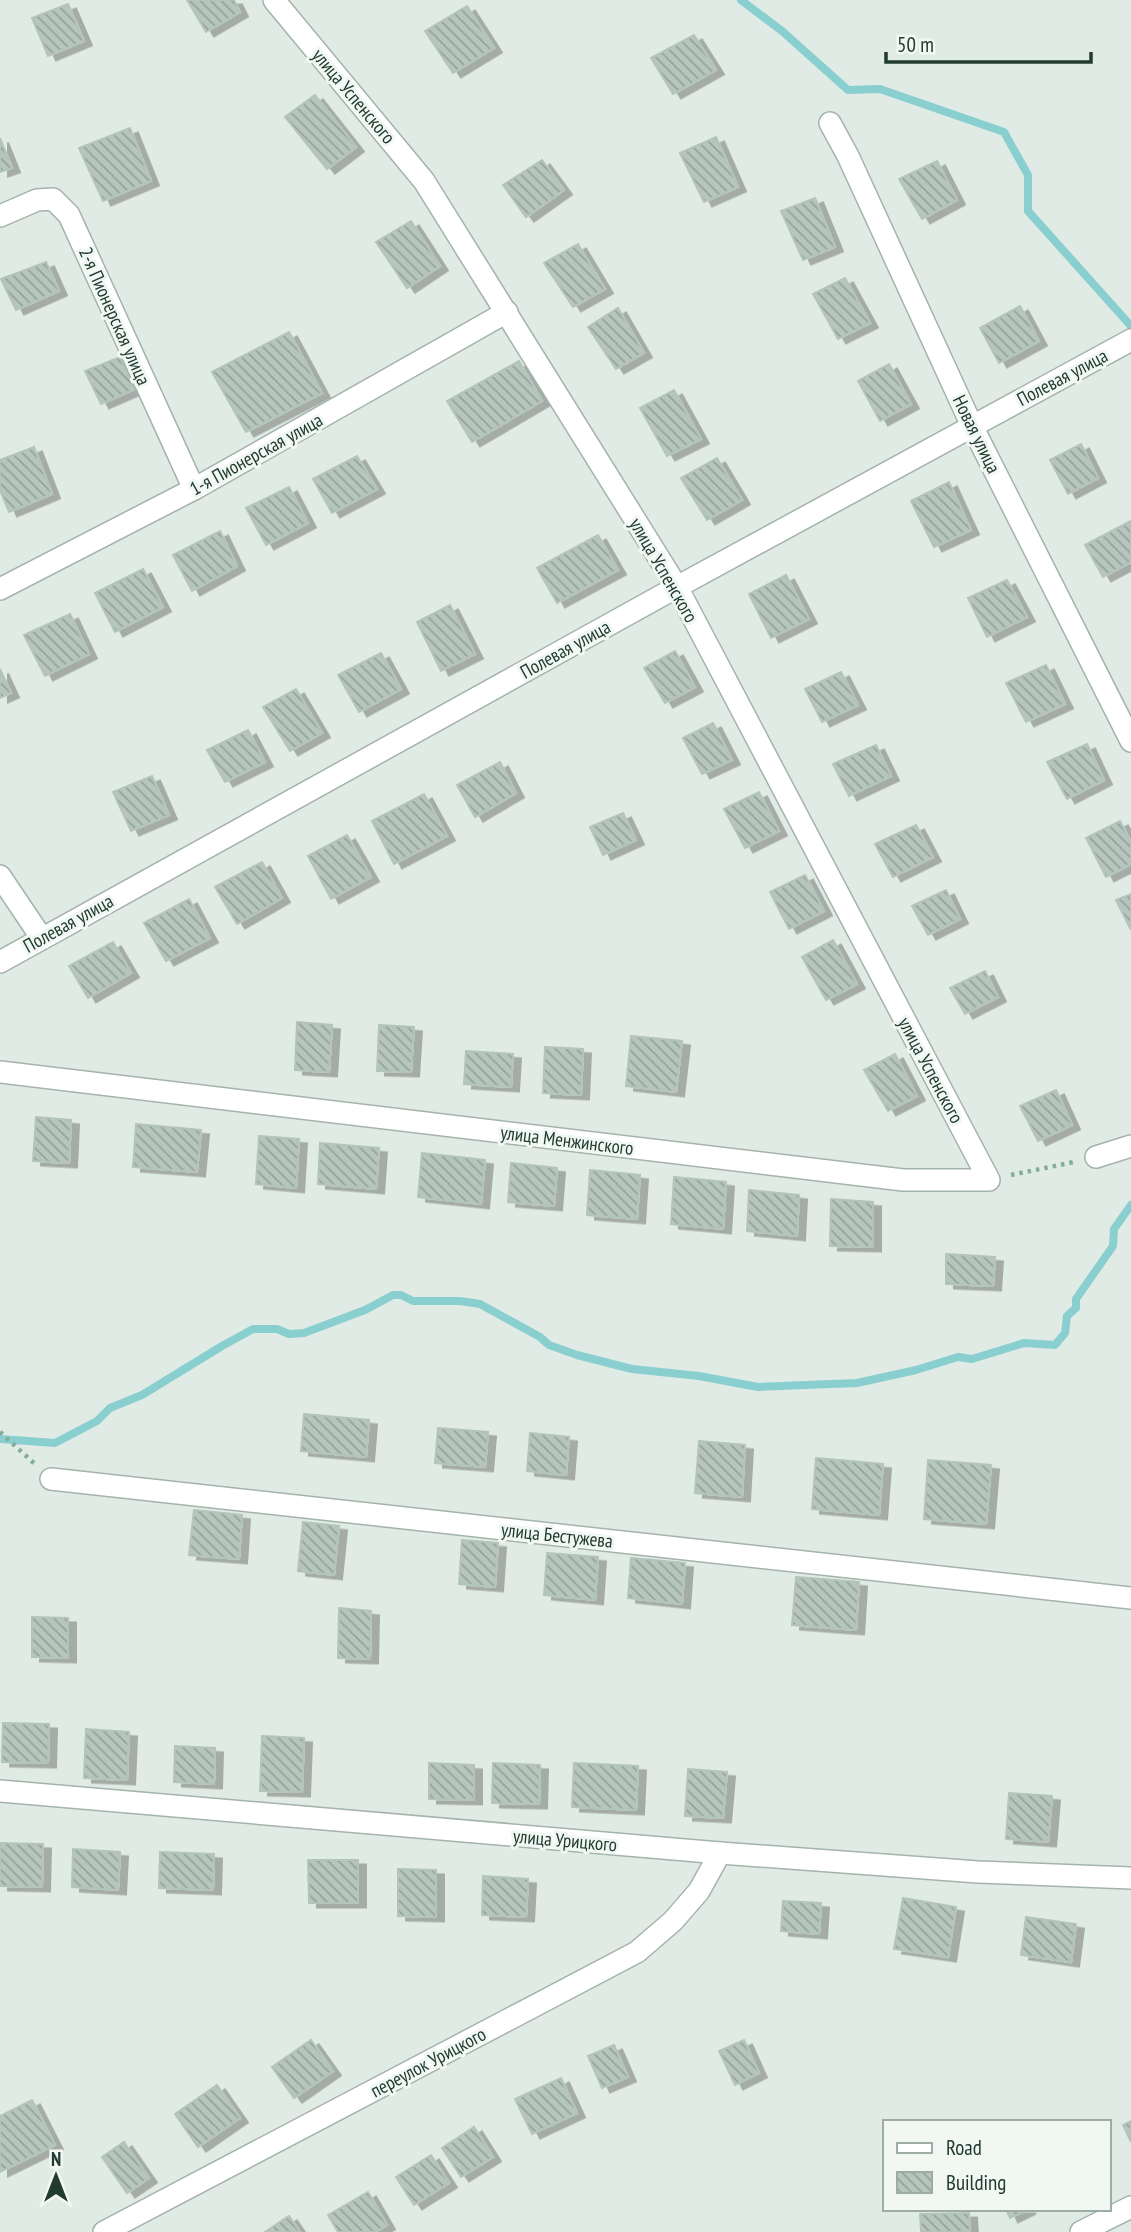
<svg xmlns="http://www.w3.org/2000/svg" width="1131" height="2232" font-family="'PT Sans Narrow',sans-serif">
<style>
.lines{fill:none;stroke-linecap:round;stroke-linejoin:round}
.stream{stroke:#8acfcf;stroke-width:8}
.building{fill:url(#building-back-hatch);stroke:#b3c5bb;stroke-width:2;filter:url(#shadow)}
.minor-casing{stroke:#a4b3ab;stroke-width:24}
.path{stroke:#82ae9a;stroke-width:4.5;stroke-dasharray:3.5 5;stroke-linecap:butt}
.minor{stroke:#fff;stroke-width:21}
.labels{text-anchor:middle;dominant-baseline:central;stroke-width:6;stroke-linejoin:round;paint-order:stroke}
.street-label{font-size:19px;fill:#223b31;stroke:#f1f8f4}
</style>
<defs>
<pattern id="building-back-hatch" width="6" height="6" patternUnits="userSpaceOnUse" patternTransform="scale(1.75)"><rect width="6" height="6" fill="#b6c6be"/><path d="M-1 5l2 2M0 0l6 6M5-1l2 2" fill="none" stroke="#94a29b"/></pattern>
<filter id="shadow"><feDropShadow dx="8" dy="4.5" stdDeviation="0" flood-color="#0004"/></filter>
</defs>
<rect width="100%" height="100%" fill="#e1ebe5"/>
<g class="lines">
<!-- stream -->
<g class="stream">
<path d="M741 0 782 31 848 90 880 89 1004 132 1028 175V211L1131 326"/>
<path d="M0 1439 55 1443 97 1421 110 1408 142 1395 222 1346 253 1329H277L289 1334 304 1333 365 1310 393 1295H401L413 1301H460L480 1304 540 1337 549 1345 577 1355 632 1369 699 1376 758 1387 857 1383 916 1370 958 1357 972 1359 1024 1343 1055 1345 1065 1333 1067 1316 1076 1308V1299L1113 1246 1114 1229 1131 1205"/>
</g>
</g>
<!-- building -->
<g class="building">
<path d="M187 0H234L240 12 206 32Z"/>
<path d="M68 4 84 41 48 56 32 18Z"/>
<path d="M467 6 494 48 453 73 425 31Z"/>
<path d="M694 35 716 70 673 94 651 58Z"/>
<path d="M315 95 356 147 327 169 285 117Z"/>
<path d="M130 128 151 181 103 201 79 148Z"/>
<path d="M716 137 738 187 704 202 680 153Z"/>
<path d="M0 138 12 168 0 172Z"/>
<path d="M542 160 564 190 526 217 503 185Z"/>
<path d="M937 161 957 200 922 219 899 179Z"/>
<path d="M815 198 835 247 803 260 781 211Z"/>
<path d="M411 221 440 266 407 288 376 242Z"/>
<path d="M578 244 605 289 573 307 544 263Z"/>
<path d="M46 262 59 291 16 310 1 279Z"/>
<path d="M845 278 870 323 838 339 813 294Z"/>
<path d="M1020 306 1039 341 999 363 980 328Z"/>
<path d="M618 308 644 353 616 369 588 327Z"/>
<path d="M289 332 322 393 246 432 212 372Z"/>
<path d="M120 357 135 389 101 404 85 371Z"/>
<path d="M519 361 542 401 472 442 447 401Z"/>
<path d="M889 364 911 404 880 421 858 381Z"/>
<path d="M674 390 701 439 667 456 640 408Z"/>
<path d="M1081 444 1098 478 1068 494 1050 460Z"/>
<path d="M34 447 52 494 9 512 0 490V460Z"/>
<path d="M357 456 377 489 332 513 313 479Z"/>
<path d="M717 458 742 500 707 520 681 478Z"/>
<path d="M949 482 971 530 934 547 911 501Z"/>
<path d="M289 487 308 523 266 545 246 508Z"/>
<path d="M1131 521V562L1103 577 1085 545Z"/>
<path d="M220 531 237 566 192 591 173 555Z"/>
<path d="M598 535 618 570 557 603 537 568Z"/>
<path d="M143 569 163 607 115 632 95 593Z"/>
<path d="M786 575 809 619 771 638 749 594Z"/>
<path d="M1007 580 1027 617 987 637 968 598Z"/>
<path d="M450 605 475 654 441 671 417 622Z"/>
<path d="M70 614 89 654 45 676 24 635Z"/>
<path d="M675 651 695 687 665 703 644 668Z"/>
<path d="M381 653 401 689 359 712 338 675Z"/>
<path d="M1046 665 1065 704 1026 722 1006 683Z"/>
<path d="M0 669 11 693 0 698Z"/>
<path d="M841 672 858 705 822 722 805 689Z"/>
<path d="M296 689 322 733 290 751 263 707Z"/>
<path d="M713 723 732 760 702 774 683 738Z"/>
<path d="M248 730 265 762 225 782 207 750Z"/>
<path d="M1087 744 1104 780 1067 799 1047 762Z"/>
<path d="M876 745 891 776 849 796 833 764Z"/>
<path d="M500 762 516 793 475 817 457 785Z"/>
<path d="M152 776 169 815 131 831 113 792Z"/>
<path d="M759 792 779 831 745 848 724 809Z"/>
<path d="M424 794 447 836 394 864 372 821Z"/>
<path d="M623 813 636 840 603 855 590 827Z"/>
<path d="M1120 821 1131 842V864L1106 877 1086 838Z"/>
<path d="M916 825 933 857 893 877 875 844Z"/>
<path d="M347 835 371 877 331 899 308 856Z"/>
<path d="M262 862 282 898 237 924 215 887Z"/>
<path d="M805 875 824 911 789 929 770 892Z"/>
<path d="M946 890 960 919 928 935 912 906Z"/>
<path d="M1131 894V930L1116 900Z"/>
<path d="M189 899 210 938 166 961 144 923Z"/>
<path d="M833 940 857 984 826 1000 802 957Z"/>
<path d="M113 942 131 973 88 998 69 966Z"/>
<path d="M985 971 998 997 965 1014 950 988Z"/>
<path d="M297 1022 332 1025 329 1072 295 1070Z"/>
<path d="M379 1025 414 1027 411 1072 377 1071Z"/>
<path d="M631 1036 682 1041 676 1092 626 1086Z"/>
<path d="M545 1047 583 1049 581 1095 543 1093Z"/>
<path d="M466 1051 513 1054 511 1087 464 1084Z"/>
<path d="M895 1054 917 1096 888 1111 864 1070Z"/>
<path d="M1056 1090 1072 1125 1038 1141 1020 1106Z"/>
<path d="M36 1117 71 1120 69 1163 33 1161Z"/>
<path d="M136 1124 201 1130 197 1172 133 1167Z"/>
<path d="M259 1136 299 1139 296 1188 256 1184Z"/>
<path d="M320 1143 379 1148 376 1189 318 1184Z"/>
<path d="M422 1153 485 1160 481 1204 418 1197Z"/>
<path d="M511 1163 557 1168 554 1206 508 1202Z"/>
<path d="M590 1170 640 1175 637 1219 587 1215Z"/>
<path d="M674 1177 726 1182 723 1229 671 1224Z"/>
<path d="M749 1190 799 1195 797 1236 747 1231Z"/>
<path d="M831 1199 873 1202V1247L830 1246Z"/>
<path d="M946 1254 995 1257 993 1286 946 1284Z"/>
<path d="M304 1414 369 1420 366 1457 301 1451Z"/>
<path d="M438 1428 488 1432 485 1467 435 1463Z"/>
<path d="M530 1433 569 1437 566 1475 527 1471Z"/>
<path d="M699 1441 745 1445 742 1497 695 1493Z"/>
<path d="M816 1458 883 1464 879 1515 812 1509Z"/>
<path d="M928 1460 991 1465 986 1524 924 1519Z"/>
<path d="M194 1510 242 1515 239 1559 189 1555Z"/>
<path d="M303 1522 339 1526 334 1575 298 1571Z"/>
<path d="M462 1540 498 1543 495 1587 459 1584Z"/>
<path d="M547 1553 598 1557 595 1600 544 1595Z"/>
<path d="M631 1558 685 1563 682 1604 628 1598Z"/>
<path d="M796 1577 859 1582 856 1630 792 1625Z"/>
<path d="M339 1608 371 1611 370 1659 338 1658Z"/>
<path d="M32 1617 68 1618V1658L32 1657Z"/>
<path d="M3 1723 49 1724 48 1763 2 1762Z"/>
<path d="M86 1729 129 1732 127 1780 84 1778Z"/>
<path d="M262 1736 304 1738 302 1792 260 1791Z"/>
<path d="M175 1746 215 1748 214 1784 174 1782Z"/>
<path d="M429 1763 474 1765V1800L429 1799Z"/>
<path d="M493 1763 540 1765 539 1804 492 1803Z"/>
<path d="M574 1763 638 1766 636 1810 572 1807Z"/>
<path d="M688 1769 727 1772 723 1818 685 1816Z"/>
<path d="M1009 1793 1052 1796 1048 1842 1006 1839Z"/>
<path d="M0 1843 43 1844 42 1887 0 1886Z"/>
<path d="M73 1849 120 1852 118 1890 72 1887Z"/>
<path d="M160 1852 214 1854 213 1890 159 1888Z"/>
<path d="M308 1860H358V1903H309Z"/>
<path d="M398 1869 436 1870V1917L398 1916Z"/>
<path d="M483 1876 528 1879 526 1917 482 1915Z"/>
<path d="M903 1898 956 1907 948 1957 894 1949Z"/>
<path d="M783 1901 821 1903 819 1934 781 1931Z"/>
<path d="M1026 1917 1076 1924 1071 1962 1021 1955Z"/>
<path d="M311 2040 333 2071 294 2098 272 2067Z"/>
<path d="M744 2040 759 2073 735 2085 719 2051Z"/>
<path d="M614 2045 628 2077 602 2088 588 2056Z"/>
<path d="M561 2078 577 2113 532 2134 515 2099Z"/>
<path d="M217 2085 240 2118 198 2147 175 2114Z"/>
<path d="M32 2100 55 2145 0 2172V2116Z"/>
<path d="M1131 2121V2142L1123 2125Z"/>
<path d="M474 2127 493 2157 461 2177 442 2148Z"/>
<path d="M124 2142 149 2178 127 2193 102 2157Z"/>
<path d="M431 2155 449 2183 414 2205 396 2177Z"/>
<path d="M368 2192 387 2225 375 2232H338L328 2215Z"/>
<path d="M1006 2209H1028L1010 2218Z"/>
<path d="M969 2213 970 2232H921L920 2214Z"/>
<path d="M289 2216 300 2232H265Z"/>
</g>
<g class="lines">
<defs>
<g id="minor">
<path d="M830 123 848 156 972 426 1131 741"/>
<path d="M0 216 37 200 53 199 69 215 194 489"/>
<path d="M0 589 194 489 507 312"/>
<path d="M0 876 41 937"/>
<path d="M0 962 677 587 1131 340"/>
<path d="M0 1072 903 1180H989L677 587 424 181 274 0"/>
<path d="M1096 1157 1131 1146"/>
<path d="M51 1479 1131 1598"/>
<path d="M0 1791 720 1853 978 1872 1131 1878"/>
<path d="M104 2232 637 1952 673 1921 699 1891 720 1853"/>
<path d="M1081 2232 1131 2207"/>
</g>
</defs>
<!-- minor casing -->
<use href="#minor" class="minor-casing"/>
<!-- path -->
<g class="path">
<path d="M1011 1175 1074 1162"/>
<path d="M0 1432 36 1465"/>
</g>
<!-- minor -->
<use href="#minor" class="minor"/>
</g>
<g class="labels">
<!-- street labels -->
<g class="street-label">
<text transform="translate(354 96) rotate(50)">улица Успенского</text>
<text transform="translate(115 316) rotate(66)">2-я Пионерская улица</text>
<text transform="translate(1062 377) rotate(-28)">Полевая улица</text>
<text transform="translate(977 434) rotate(64)">Новая улица</text>
<text transform="translate(256 454) rotate(-29)">1-я Пионерская улица</text>
<text transform="translate(664 570) rotate(60)">улица Успенского</text>
<text transform="translate(565 649) rotate(-29)">Полевая улица</text>
<text transform="translate(68 923) rotate(-29)">Полевая улица</text>
<text transform="translate(931 1070) rotate(62)">улица Успенского</text>
<text transform="translate(567 1140) rotate(7)">улица Менжинского</text>
<text transform="translate(557 1535) rotate(6)">улица Бестужева</text>
<text transform="translate(565 1840) rotate(5)">улица Урицкого</text>
<text transform="translate(428 2062) rotate(-28)">переулок Урицкого</text>
</g>
</g>
<!-- legend -->
<rect x="883" y="2120" width="228" height="91" fill="#f1f8f4" stroke="#9eaca6" stroke-width="2"/>
<rect x="897" y="2143" width="35" height="10" fill="#ffffff" stroke="#9eaca6" stroke-width="2"/>
<text x="946" y="2155" font-size="21" fill="#223b31">Road</text>
<rect x="897" y="2172" width="35" height="21" fill="url(#building-back-hatch)" stroke="#9eaca6" stroke-width="2"/>
<text x="946" y="2190" font-size="21" fill="#223b31">Building</text>
<!-- north arrow -->
<g transform="translate(56 2176)" stroke="#f1f8f4" stroke-width="5" paint-order="stroke">
<path d="M0-5L12 26L0 18L-12 26Z" fill="#223b31"/>
<text y="-10" font-size="19" font-weight="bold" text-anchor="middle" fill="#223b31">N</text>
</g>
<!-- scale -->
<path d="M886 52v10h205v-10" fill="none" stroke="#223b31" stroke-width="3.5"/>
<text x="897" y="52" font-size="21" fill="#223b31" stroke="#f1f8f4" stroke-width="5" paint-order="stroke">50 m</text>
</svg>
